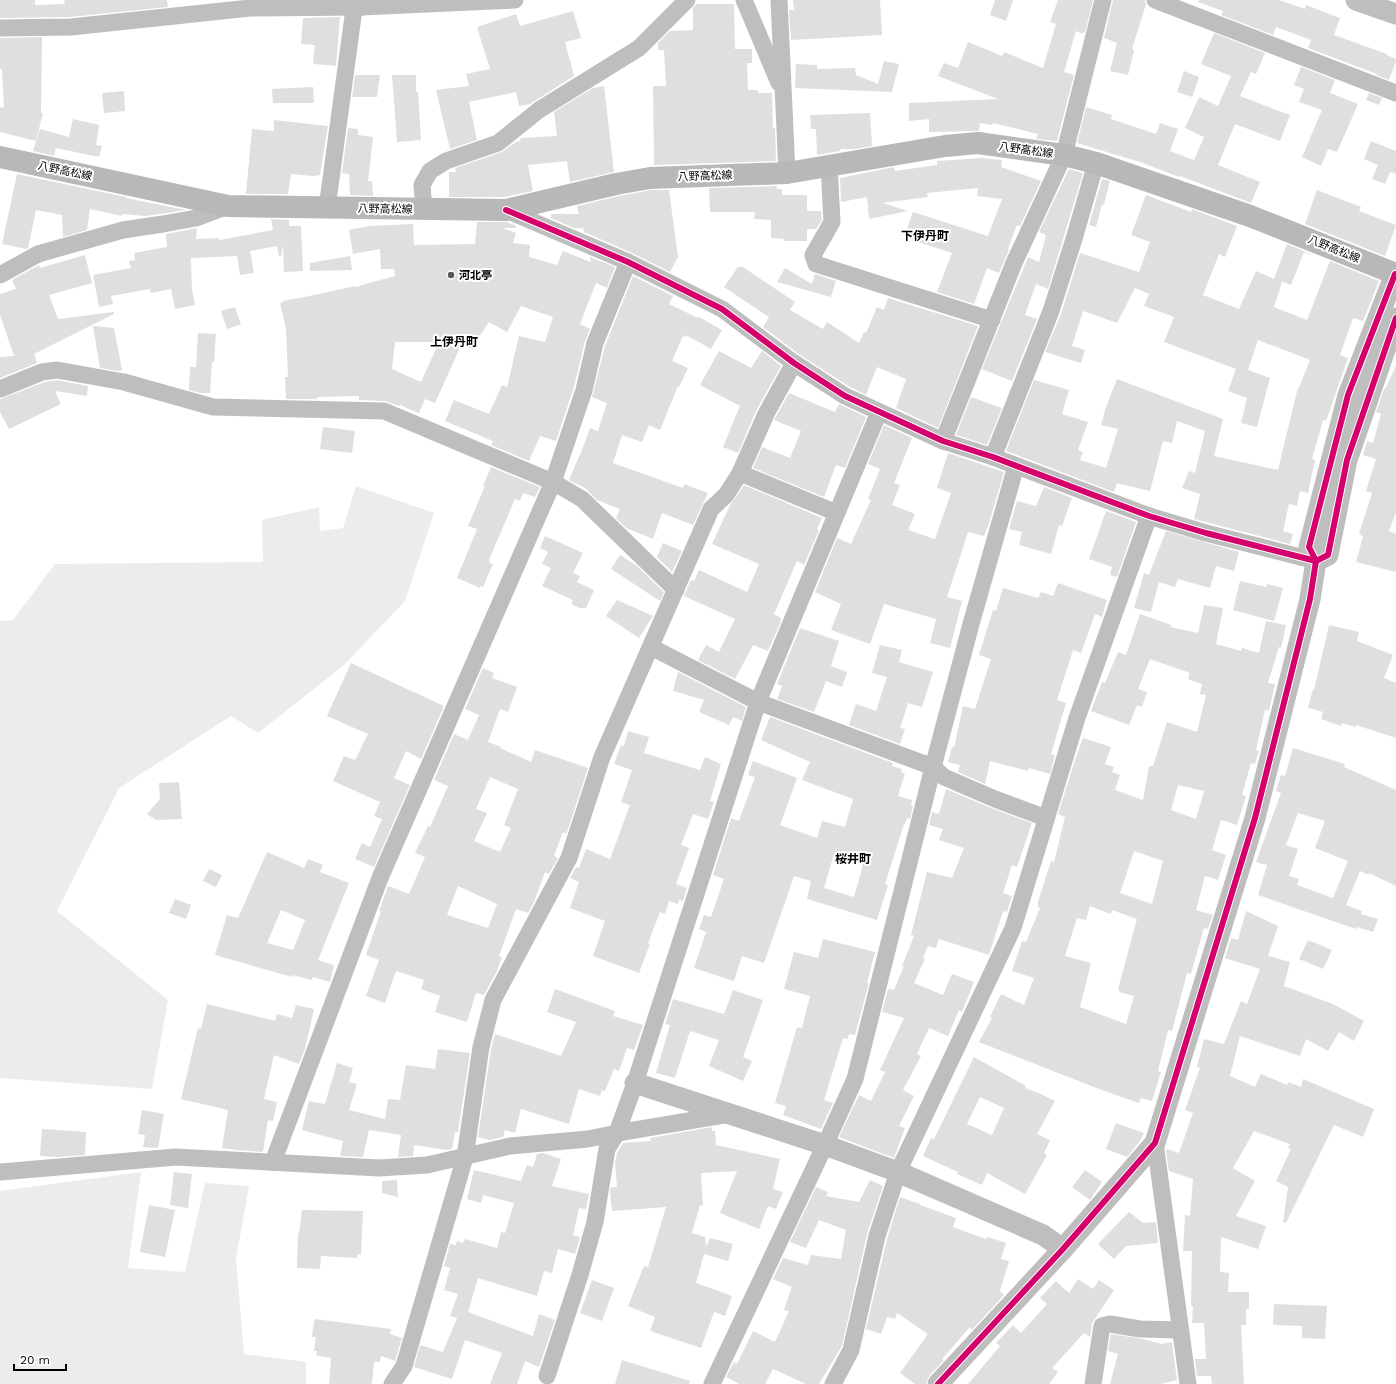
<svg xmlns="http://www.w3.org/2000/svg" width="1396" height="1384" font-family="'Work Sans','Noto Sans JP',sans-serif">
<style>
.green{fill:#ececec}
.building{fill:#dfdfdf;fill-rule:evenodd}
.lines{fill:none;stroke-linecap:round;stroke-linejoin:round}
.minor{stroke:#bebebe;stroke-width:17}
.tertiary{stroke:#bebebe;stroke-width:21}
.secondary{stroke:#b8b8b8;stroke-width:22}
.cycleway-casing{stroke:#fff;stroke-width:8}
.cycleway{stroke:#d6006c;stroke-width:6}
.poi-dot{fill:#595959;stroke:#fff;stroke-width:1.5}
.labels{text-anchor:middle;dominant-baseline:central;stroke-width:4;stroke-linejoin:round;paint-order:stroke}
.street-label{font-size:11px;fill:#000;stroke:#fff}
.poi-label{font-size:11px;font-weight:bold;fill:#000;stroke:#fff;text-anchor:start}
.neighbourhood-label{font-size:12px;font-weight:bold;fill:#000;stroke:#fff}
</style>
<rect width="100%" height="100%" fill="#fff"/>
<!-- green -->
<g class="green">
<path d="M356 486 434 513 405 601 343 666 258 733 231 716 119 788 57 911 168 1000 152 1089 0 1078V621L13 620 55 564 263 562 262 520 319 507 320 531 343 528Z"/>
<path d="M141 1172 128 1268 185 1272 205 1183 249 1186 236 1259 244 1354 306 1362V1384H0V1191Z"/>
</g>
<!-- building -->
<g class="building">
<path d="M0 0H35V5L65 4 64 0H167L168 7 70 17 0 18Z"/>
<path d="M793 0H880L882 35 791 40 789 10H794Z"/>
<path d="M995 0H1013L1006 21 990 15Z"/>
<path d="M1058 0H1093L1085 33 1083 32V34L1076 31 1064 72 1074 75 1057 141 1036 139 1038 134 993 123 992 125 980 123 979 131 929 132V119L909 121V103L998 99 938 76 944 63 958 68 968 42 1002 56 1004 52 1043 68 1056 24 1050 22Z"/>
<path d="M1113 0H1145L1146 4 1132 49 1134 50 1128 75 1110 71 1117 43 1104 38Z"/>
<path d="M1199 0H1279L1305 9 1306 5 1340 18 1334 35 1387 54V55L1396 59V61L1389 80 1376 75 1377 74 1308 48 1311 40 1276 27 1273 35 1221 15 1223 11 1198 2Z"/>
<path d="M696 4H734L735 49H752V63H747L748 90H758V93H772L773 128H775L776 161 654 165 653 86H666L664 50H658V43L670 31 693 30V8Z"/>
<path d="M573 11 581 38 565 42 574 76 530 104 519 106 516 92 469 102 477 140 450 149 436 90 469 86 466 74 490 69 477 27 516 14 520 26Z"/>
<path d="M340 17 336 66 314 64 313 63 315 45 301 44 303 18Z"/>
<path d="M1214 33 1265 53 1256 74 1251 72 1240 96 1290 115 1280 141 1235 124 1218 165 1260 182 1251 203 1180 176 1179 177 1140 162 1077 143 1086 107 1112 115 1111 119 1156 134 1160 123 1178 129 1170 151 1194 160 1204 137 1185 128 1199 97 1218 106 1231 76 1201 64Z"/>
<path d="M42 37 41 113H43L36 141 0 132V107L4 108 2 69H0V38Z"/>
<path d="M884 61 899 64 892 92 795 88 796 64 817 65V69L855 68 856 75 878 84Z"/>
<path d="M1301 67 1335 80 1330 93 1358 104 1337 152 1328 149 1321 166 1302 157 1322 110 1299 102 1304 89 1294 85Z"/>
<path d="M1184 71 1199 77 1192 97 1177 92Z"/>
<path d="M355 75H380L377 97H352Z"/>
<path d="M392 75H416V92H418L421 140 397 142Z"/>
<path d="M604 86 614 172 570 182 567 161 528 165 533 191 505 197H449V172H456L455 168 502 152 516 142 520 141 521 138 557 136 554 112 593 88Z"/>
<path d="M313 87 314 103H273L272 89Z"/>
<path d="M124 91 125 111 104 113 102 93Z"/>
<path d="M1369 93 1382 98 1379 105 1366 100Z"/>
<path d="M870 113 872 146 855 149H840V151L817 155 816 129H811L810 115Z"/>
<path d="M73 119 99 125 96 145 102 146 99 157 56 148 54 156 33 151 40 129 69 137Z"/>
<path d="M274 120 328 126 320 175 313 176 291 174 288 194H246L252 129 274 131Z"/>
<path d="M348 128 358 129V135L373 137 368 181H372L373 196 350 195 349 174 342 173Z"/>
<path d="M1371 141 1396 151V174L1390 172 1385 184 1372 179 1378 165 1364 159Z"/>
<path d="M982 158 1002 160 1001 167 1041 181 1020 226 1017 225 1008 249 1009 250 999 273 987 268 974 304 937 292 952 253 909 239 911 233 906 232 913 212 988 236 1002 199 977 196 978 188 927 193 928 197 883 203 908 211 869 219 867 197 841 202 840 178 894 167 895 171 937 165V161Z"/>
<path d="M1069 169 1083 173 1048 289 1036 284 1025 315 1037 319 1012 381 982 369 1028 257 1039 262 1046 235 1039 232Z"/>
<path d="M17 174 126 197V198L186 210 146 216 122 214V216L90 209 87 230 63 237 62 215 36 210 28 248 26 249 2 244Z"/>
<path d="M1102 179 1110 181 1104 205 1102 204 1096 227 1089 225Z"/>
<path d="M777 186V189H782V195H807V211H821L822 220 816 229H807V241H784V239L771 238V220L754 219 755 212H710L709 188Z"/>
<path d="M651 190H669L678 257 670 272 632 253 584 232 583 228H574L551 218V214H579L577 206 619 196Z"/>
<path d="M1317 190 1361 207 1359 211 1396 225 1385 256 1305 224Z"/>
<path d="M1146 195 1191 212 1192 209 1237 226 1225 257 1219 254 1203 295 1239 309 1256 271 1274 279 1287 244 1311 254V255L1304 252 1291 285 1275 279 1282 282 1274 307 1307 320 1330 261 1379 281 1363 321 1353 318 1340 355 1348 358 1326 421 1323 420 1312 459 1315 460 1308 493 1300 491 1297 506 1289 504 1283 531 1293 534 1290 544 1194 519 1200 494 1182 488 1189 471 1195 473 1205 431 1177 421 1172 443 1163 441 1150 491 1117 483 1114 492 1006 451 1034 380 1069 390 1062 414 1088 422 1078 450 1083 452 1080 460 1106 468 1118 429 1101 425 1106 407 1117 379 1223 419 1214 456 1278 470 1298 387 1299 388 1310 360 1258 340 1248 370 1270 378 1257 427 1241 423 1247 398 1228 391 1236 369 1164 342 1174 317 1144 306 1149 294 1135 288 1117 323 1083 311 1072 346 1085 350 1081 363 1045 352 1061 314 1080 253 1139 272 1150 242 1131 235Z"/>
<path d="M271 219 289 220V226H301L303 271 284 272 283 245 281 256H279L277 246 250 251 254 273 240 275 237 256 191 258 192 289 195 305 175 309 171 289 151 293 150 289 111 296 113 304 99 307 93 275 131 268 129 261 135 260 134 253 167 247 166 234 197 228 196 239 219 238V240L273 230Z"/>
<path d="M477 222H507L516 226V228H502L516 233 513 243 530 245 529 257 557 265 563 251 591 262 590 257 615 267 607 288 596 283 580 324 590 329 585 341 574 387 556 441 540 436 529 461 491 445 493 441 445 421 454 400 489 414 502 385 507 387 519 336 545 342 553 317 521 306 507 332 489 322 471 349 462 343 435 403 425 399 419 413 400 405 399 406 385 401 359 400V396L317 397V399H286L285 377H288L286 329 280 303 283 302V301L305 297 355 286V287L395 276 394 269H381L380 249 353 254 349 230 369 226 413 224 414 245 475 244ZM395 342H439L421 382 392 369Z"/>
<path d="M85 255 92 283 49 295 58 319 114 312V314L34 354 37 363 0 378V357L14 356 0 315V294L16 289 12 280 39 265 40 268Z"/>
<path d="M350 256 352 270 310 271V263Z"/>
<path d="M738 267H743L795 302 790 310 823 329 827 322 859 343 864 332 866 333 877 307 884 310 888 298 978 326 938 428 896 408 906 379 877 367 866 395 850 387 800 355 763 327 769 317 724 287Z"/>
<path d="M785 268 812 284 815 274 836 281 831 297 777 282Z"/>
<path d="M633 276 673 296 669 304 698 318 699 317 722 330 711 349 686 335V337L683 336 672 361 688 368 679 387 678 386 660 430 649 425 642 442 622 435 613 463 683 488 684 484 708 493 693 525 662 513 653 539 626 528 616 518 620 509 597 500 585 488 569 480 582 450 590 428 598 431 607 403 592 397 605 346Z"/>
<path d="M235 307 241 324 227 329 221 311Z"/>
<path d="M93 326 114 328 122 370 118 371 100 368Z"/>
<path d="M198 333 216 334 214 362H212L210 393H200L189 390 190 367H196Z"/>
<path d="M719 351 751 368 762 351 781 366 757 409 738 453 723 447 740 406 700 385Z"/>
<path d="M1396 365V512L1389 531 1396 534V572L1356 562 1363 536 1359 534 1372 493 1366 491 1376 459 1363 455 1367 441 1373 443 1381 414 1376 412 1385 387 1386 388Z"/>
<path d="M57 380 88 386 87 396 55 391 61 404 9 429 0 412V399L45 382Z"/>
<path d="M789 393 835 412 839 404 866 417 845 468 836 465 824 497 753 468 762 447 790 458 801 431 774 420Z"/>
<path d="M971 397 1002 408 987 445 956 435Z"/>
<path d="M884 425 912 438 894 483 900 485 892 505 915 514 908 530 935 539 951 493 937 488 948 453 1004 472 989 523 984 536 968 532 947 597 962 601 950 648 930 643 936 619 884 604 870 644 831 630 841 604 815 592 837 538 851 544 871 500 868 499 880 469 868 464Z"/>
<path d="M323 427 355 431 352 453 320 449Z"/>
<path d="M491 467 540 487 535 497 523 493 520 501 515 499 489 560H490L489 563 493 564 483 587 480 586V588L457 578 477 529 468 526 485 486H483Z"/>
<path d="M744 485 822 518 817 529 819 530 804 565 797 561 774 614 781 618 780 621H781L768 651 753 645 735 679 698 660 706 645 719 652 735 619 684 596 691 580 694 581 699 570 747 592 759 564 712 544 730 505Z"/>
<path d="M1044 487 1072 498 1062 526 1059 525 1051 554 1019 545 1022 532 1009 529 1017 501 1036 506Z"/>
<path d="M1106 511 1136 522 1117 577 1110 575 1112 567 1089 559Z"/>
<path d="M1166 531 1239 552 1234 571 1216 566 1210 588 1178 579 1175 587 1159 582 1151 612 1134 608 1144 573 1149 575Z"/>
<path d="M545 536 583 553 573 573 580 576 577 582 594 590 586 608H580L571 604 573 600 542 586 551 568 542 564 548 552 540 548Z"/>
<path d="M663 543 682 551 672 572 657 557Z"/>
<path d="M620 555 637 566 664 592 660 601 611 569Z"/>
<path d="M1240 581 1266 587 1267 584 1283 588 1274 621 1233 610Z"/>
<path d="M1058 583 1107 600 1102 617 1095 614 1081 653 1073 650 1057 700 1066 703 1051 754 1055 755 1050 774 1029 768 1028 771 990 761 985 784 958 772 960 765 948 762 952 747 954 748 963 706 975 709 991 659 979 655 993 610 996 611 1003 588 1038 598 1041 592 1053 596Z"/>
<path d="M617 600 653 616 639 638 606 616Z"/>
<path d="M1204 605 1223 608 1216 644 1241 651 1242 648 1259 653 1266 621 1286 625 1281 648 1279 647 1268 683 1275 684 1269 711 1265 710 1256 750 1259 751 1255 764 1251 763 1242 795 1246 796 1237 825 1221 820 1212 850 1226 855 1218 880 1205 876 1196 910 1213 915 1208 929 1204 928 1191 974 1187 973 1172 1031 1168 1030 1158 1071 1161 1072 1152 1101 1141 1098 1139 1103 1099 1089 979 1042 992 1018 990 1017 1001 994 1024 1005 1034 978 1012 971 1022 941 1026 942 1040 908 1038 907V902L1051 861 1054 862 1065 817 1058 814 1075 760 1083 738 1111 747 1105 764 1114 767 1112 772 1120 775 1115 790 1143 800 1149 766H1153L1167 722 1197 732 1206 695 1200 694 1202 684 1188 679 1190 673 1150 659 1138 689 1147 692 1142 707 1137 705 1129 725 1091 711 1102 682 1105 683 1118 652 1126 655 1140 614 1171 625 1170 627 1198 633ZM1178 785 1204 791 1196 819 1171 810ZM1134 851 1163 861 1152 904 1120 893ZM1090 906 1111 914 1112 910 1137 919 1118 989 1120 990 1119 992 1134 996 1126 1024 1080 1007 1091 963 1065 956 1077 918 1086 920Z"/>
<path d="M1329 625 1359 632 1357 641 1393 655 1384 678 1396 683V738L1356 725V727L1342 723 1341 726 1321 719 1323 712 1308 708 1313 689 1314 690Z"/>
<path d="M800 628 839 641 831 666 847 672 842 687 826 681 814 712 777 699 782 686 777 684Z"/>
<path d="M880 645 902 650 899 662 933 672 922 707 908 703 900 728 905 729 900 744 849 725 856 704 876 711 887 677 872 673Z"/>
<path d="M351 663 444 706 421 759 406 751 394 778 410 785 374 867 355 859 362 843 370 847 382 819 374 816 380 802 333 781 344 756 355 760 368 734 327 716Z"/>
<path d="M483 668 494 673 492 678 517 687 508 712 500 709 488 742 501 747 500 748 531 762 535 750 588 768 568 829 566 834 563 832 554 856 558 858 549 874 545 872 534 902 528 913 516 909 499 956 502 957 497 971 484 995 476 993 467 1022 435 1012 440 996 421 989 424 980 396 971 385 1003 366 996 379 960 366 955 381 911H379L388 886 409 894 425 857 415 853 428 826 430 827 448 786 434 780 454 734 468 740 479 715 465 709ZM490 777 518 789 504 825 511 828 500 852 474 841 487 813 476 809ZM458 886 497 904 488 928 447 915Z"/>
<path d="M678 672 746 707 742 721 733 717 729 725 699 712 704 700 673 691Z"/>
<path d="M770 717 893 763 892 766 902 769 901 772 905 773 898 796 912 800 911 806H913L910 819 907 818 905 824H904L885 884 888 885 877 920 807 899 811 881 794 876 764 963 742 956 734 981 694 968 706 932 699 929 704 915 711 917 724 879 713 875 731 818 739 821 755 777 748 775 753 761 797 778 780 825 817 838 822 821 845 827 853 799 802 780 810 762 761 740ZM833 857 863 865 854 897 824 888Z"/>
<path d="M628 731 649 737 644 753 700 770 705 757 721 764 710 801 714 802 708 819 693 814 681 845 689 848 676 884 687 888 683 901 679 900 678 904 669 901 665 914 660 912 648 943 650 944 639 973 593 956 605 921 570 908 579 882 570 878 576 867 579 868 586 849 610 859 630 805 621 802 632 770 614 764 621 745 624 746Z"/>
<path d="M1293 748 1345 764 1344 767 1396 790V886L1369 873V875L1360 871 1346 905 1362 911 1361 914 1378 919 1373 932 1357 927 1356 929 1327 919 1258 895 1267 865 1256 862 1281 793 1276 791 1281 775 1285 776ZM1298 813 1325 821 1315 848 1348 861 1333 898 1297 885 1299 879 1289 876 1298 849 1286 845Z"/>
<path d="M179 782 182 819 156 820 147 814 160 799 159 783Z"/>
<path d="M946 789 991 808 1032 823 1017 867 1012 865 1003 893 1012 896 1007 912 1003 911 989 955 939 939 936 948 928 946 923 958 925 959 914 983 943 995 952 974 974 982 962 1012 959 1010 948 1036 929 1028 917 1054 921 1056 903 1090 914 1096 899 1126 905 1128 894 1158 839 1137 859 1095 871 1101 885 1072 880 1070 904 1018 882 1012 888 989 894 990 904 966H902L914 936 911 935 927 872 952 878 964 848 939 840 943 829 929 825 932 812 939 814Z"/>
<path d="M267 852 304 868 308 859 323 865 320 872 349 883 318 960 334 965 330 982 313 977 312 980 292 975V977L215 955 227 915 238 918ZM281 910 305 920 293 950 267 943Z"/>
<path d="M209 869 222 875 216 887 203 881Z"/>
<path d="M175 899 191 905 186 919 169 913Z"/>
<path d="M1246 911 1278 926 1268 956 1290 962 1284 986 1333 1004 1364 1021 1354 1041 1339 1032 1328 1051 1306 1039 1300 1056 1240 1036 1230 1076 1255 1087 1261 1074 1287 1085 1288 1082 1301 1087 1303 1079 1374 1109 1363 1137 1334 1125 1286 1223 1283 1222 1288 1187 1276 1181 1291 1149 1288 1148 1290 1144 1254 1131 1233 1168 1255 1181 1236 1216 1266 1226 1258 1249 1221 1237 1220 1272 1229 1273 1228 1292H1249V1309H1246V1325H1241L1244 1384H1212L1211 1376H1197L1195 1359H1206L1204 1323H1192L1193 1306H1191L1192 1251H1183L1185 1215 1190 1216 1193 1179 1169 1171 1166 1151 1167 1149 1179 1153 1193 1113 1185 1110 1200 1068 1197 1067 1204 1039 1224 1044 1241 1001 1247 1004 1260 969 1225 958 1231 938 1238 940Z"/>
<path d="M823 939 875 952 867 983H869L855 1035 849 1034 848 1039 843 1038 824 1100 833 1103 821 1129 783 1115 786 1106 775 1103 797 1027 802 1028 810 996 784 989 794 952 818 958Z"/>
<path d="M1308 940 1332 950 1323 969 1299 959Z"/>
<path d="M555 989 615 1011 613 1016 643 1025 634 1050 627 1048 619 1071 614 1069 605 1091 602 1090 600 1096 579 1089 569 1124 521 1109 515 1133 505 1130 503 1137 490 1140 478 1137 491 1049 495 1034 561 1056 576 1022 547 1012Z"/>
<path d="M733 990 763 1000 743 1057 752 1061 743 1081 709 1066 719 1040 690 1031 675 1078 656 1073 670 1025 665 1024 673 999 724 1014Z"/>
<path d="M207 1004 275 1021 277 1014 292 1018 296 1005 314 1009 305 1049 299 1064 274 1055 264 1099 277 1102 273 1121 268 1120 263 1152 237 1150 222 1148 228 1110 181 1099 198 1028 201 1029Z"/>
<path d="M438 1049 470 1053 458 1132H455L452 1149 447 1150 414 1145 413 1156 398 1157 401 1135 369 1130 363 1157 340 1156 343 1141 302 1130 309 1101 325 1104 337 1063 353 1068 349 1082 357 1084 349 1110 385 1119 388 1099 400 1100 406 1065 435 1069Z"/>
<path d="M974 1057 1026 1086 1025 1088 1041 1094 1055 1101 1037 1134 1050 1140 1044 1153 1047 1155 1025 1194 987 1173 982 1185 957 1174 958 1172 923 1156 931 1138 934 1139ZM980 1097 1004 1108 992 1135 967 1124Z"/>
<path d="M142 1110 164 1114 158 1148 143 1147 145 1135 138 1134Z"/>
<path d="M1116 1123 1144 1133 1140 1141 1127 1157 1106 1149Z"/>
<path d="M712 1127V1131H715L716 1145 780 1159 773 1189 783 1192 776 1209 768 1206 759 1229 720 1213 737 1171 701 1173 703 1206 700 1205 692 1233 705 1237 706 1247 710 1238 733 1244 728 1261 704 1254 696 1283 732 1296 725 1316 714 1312 701 1348 650 1331 655 1317 628 1306 644 1266 648 1267 666 1207 612 1211 610 1191 611 1187H617L615 1163 617 1153 623 1143 651 1141 650 1138Z"/>
<path d="M42 1129 86 1132 85 1155 59 1157 40 1156Z"/>
<path d="M543 1153 561 1159 552 1186 589 1194 586 1209 579 1208 573 1235 580 1237 575 1254 558 1249 552 1273 544 1271 537 1296 478 1278 468 1312 533 1336 539 1314 555 1320 539 1367 525 1361 517 1384H490L502 1353 465 1340 452 1379 414 1367 420 1345 443 1352 457 1318 450 1316 458 1294 444 1290 450 1268 444 1266 450 1244 456 1245 457 1241 463 1243 465 1239 497 1248 501 1232 505 1233 514 1203 483 1195 481 1203 467 1199 474 1170 521 1181 527 1165 533 1167 537 1154Z"/>
<path d="M1085 1170 1102 1182 1090 1200 1072 1187Z"/>
<path d="M174 1172 192 1174 188 1208 170 1205Z"/>
<path d="M397 1180 398 1197 382 1193V1181Z"/>
<path d="M870 1180 883 1186 867 1234 842 1346 819 1384H806L773 1369 765 1384H739L726 1377 734 1362 737 1364 753 1331 775 1342 789 1311 784 1310 792 1287 773 1279 783 1258 808 1265 811 1255 841 1259 846 1230 819 1220 806 1248 790 1242 816 1187 828 1192 826 1196 859 1202Z"/>
<path d="M900 1197 920 1204V1205L956 1218 953 1227 986 1239 988 1237 1006 1243 1001 1259 1009 1261 1000 1291 1004 1295 972 1330 970 1327 942 1359 944 1360 929 1376 926 1384H915L900 1373 928 1334 897 1313 895 1319 887 1317 881 1334 866 1329 887 1239Z"/>
<path d="M149 1205 175 1210 165 1257 140 1252Z"/>
<path d="M302 1210 363 1211 361 1255 358 1254 357 1258 321 1256 320 1269 297 1268 298 1233H299Z"/>
<path d="M1129 1212 1143 1223 1156 1222 1158 1243 1126 1246 1114 1259 1098 1244Z"/>
<path d="M1078 1279 1093 1289 1099 1280 1114 1290 1091 1325H1092L1090 1337 1084 1333 1052 1368 1058 1372 1049 1384H968L1000 1346 996 1343 1013 1325 1021 1333 1047 1304 1040 1298 1056 1281 1069 1293Z"/>
<path d="M592 1280 614 1288 602 1321 580 1313Z"/>
<path d="M1274 1304 1327 1306 1325 1339 1302 1338V1326L1273 1325Z"/>
<path d="M315 1319 391 1329 390 1334 402 1338 395 1361 381 1356 380 1362H374L372 1384H329L331 1358 319 1356 316 1355 317 1351H314L316 1337H312L314 1321H315Z"/>
<path d="M1111 1334 1143 1339 1162 1344 1172 1342 1177 1380 1161 1384H1110L1118 1354 1108 1351Z"/>
<path d="M622 1360 690 1381 689 1384H615Z"/>
</g>
<g class="lines">
<!-- minor -->
<g class="minor">
<path d="M744 0 779 83"/>
<path d="M779 0 787 173"/>
<path d="M1155 0 1396 93"/>
<path d="M0 28 71 27 250 8 361 7 515 0"/>
<path d="M829 166 832 222 813 255 816 264 992 320"/>
<path d="M327 208 354 9 361 7 363 2"/>
<path d="M424 209 422 185 430 171 446 161 498 143 539 110 639 48 687 0"/>
<path d="M506 210 628 262 722 309 794 363 845 396 943 441 993 457 1149 516 1206 533 1316 561"/>
<path d="M0 275 38 254 123 230 163 224 196 218 228 206"/>
<path d="M0 389 42 372 57 370 124 382 213 407 384 411 553 482 582 499 676 590"/>
<path d="M943 441 1014 263 1064 155 1103 0"/>
<path d="M993 457 1051 311 1074 239 1096 163"/>
<path d="M740 473 837 513"/>
<path d="M651 647 758 702 933 767 944 777 995 799 1046 818"/>
<path d="M1155 1143 1188 1384"/>
<path d="M273 1162 380 878 553 482 584 390 595 343 628 262"/>
<path d="M0 1172 176 1157 379 1168 427 1165 510 1146 588 1139 617 1133 730 1114"/>
<path d="M547 1376 580 1275 595 1222 607 1149 617 1133 635 1083 758 702 879 412"/>
<path d="M392 1384 404 1366 465 1157 481 1047 493 1000 569 858 602 757 711 509 726 495 740 473 766 414 794 363"/>
<path d="M712 1384 825 1145 855 1079 933 767 971 624 1016 466"/>
<path d="M833 1384 851 1350 877 1236 898 1172 1013 928 1077 718 1149 516"/>
<path d="M1093 1384 1102 1326 1110 1324 1140 1329 1180 1330"/>
</g>
<!-- tertiary -->
<g class="tertiary">
<path d="M1356 0 1396 14"/>
<path d="M1316 561 1328 555 1347 460 1396 318"/>
<path d="M635 1083 825 1145 898 1172 1043 1235 1063 1249"/>
<path d="M938 1384 1063 1249 1155 1143 1255 818 1310 599 1316 561 1309 547 1348 395 1395 274"/>
</g>
<!-- secondary -->
<path class="secondary" d="M0 157 228 206 506 210 616 184 650 178 787 173 945 146 978 143 1064 155 1096 163 1250 216 1396 274"/>
<defs>
<g id="cycleway">
<path d="M506 210 628 262 722 309 794 363 845 396 943 441 993 457 1149 516 1206 533 1316 561 1328 555 1347 460 1396 318"/>
<path d="M938 1384 1063 1249 1155 1143 1255 818 1310 599 1316 561 1309 547 1348 395 1395 274"/>
</g>
</defs>
<!-- cycleway casing -->
<use href="#cycleway" class="cycleway-casing"/>
<!-- cycleway -->
<use href="#cycleway" class="cycleway"/>
</g>
<!-- markers -->
<circle class="poi-dot" cx="451" cy="275" r="4"/>
<g class="labels">
<!-- street labels -->
<g class="street-label">
<text transform="translate(1026 150) rotate(8)">八野高松線</text>
<text transform="translate(65 171) rotate(12)">八野高松線</text>
<text transform="translate(705 176) rotate(-2)">八野高松線</text>
<text transform="translate(385 209) rotate(1)">八野高松線</text>
<text transform="translate(1334 249) rotate(22)">八野高松線</text>
</g>
<!-- poi labels -->
<g class="poi-label">
<text x="459" y="275">河北亭</text>
</g>
<!-- neighbourhood labels -->
<g class="neighbourhood-label">
<text x="925" y="236">下伊丹町</text>
<text x="454" y="342">上伊丹町</text>
<text x="853" y="859">桜井町</text>
</g>
</g>
<!-- scale -->
<path d="M14 1364v6h52v-6" fill="none" stroke="#000000" stroke-width="2"/>
<text x="20" y="1364" font-size="12" fill="#000000" stroke="#ffffff" stroke-width="3" paint-order="stroke">20 m</text>
</svg>
